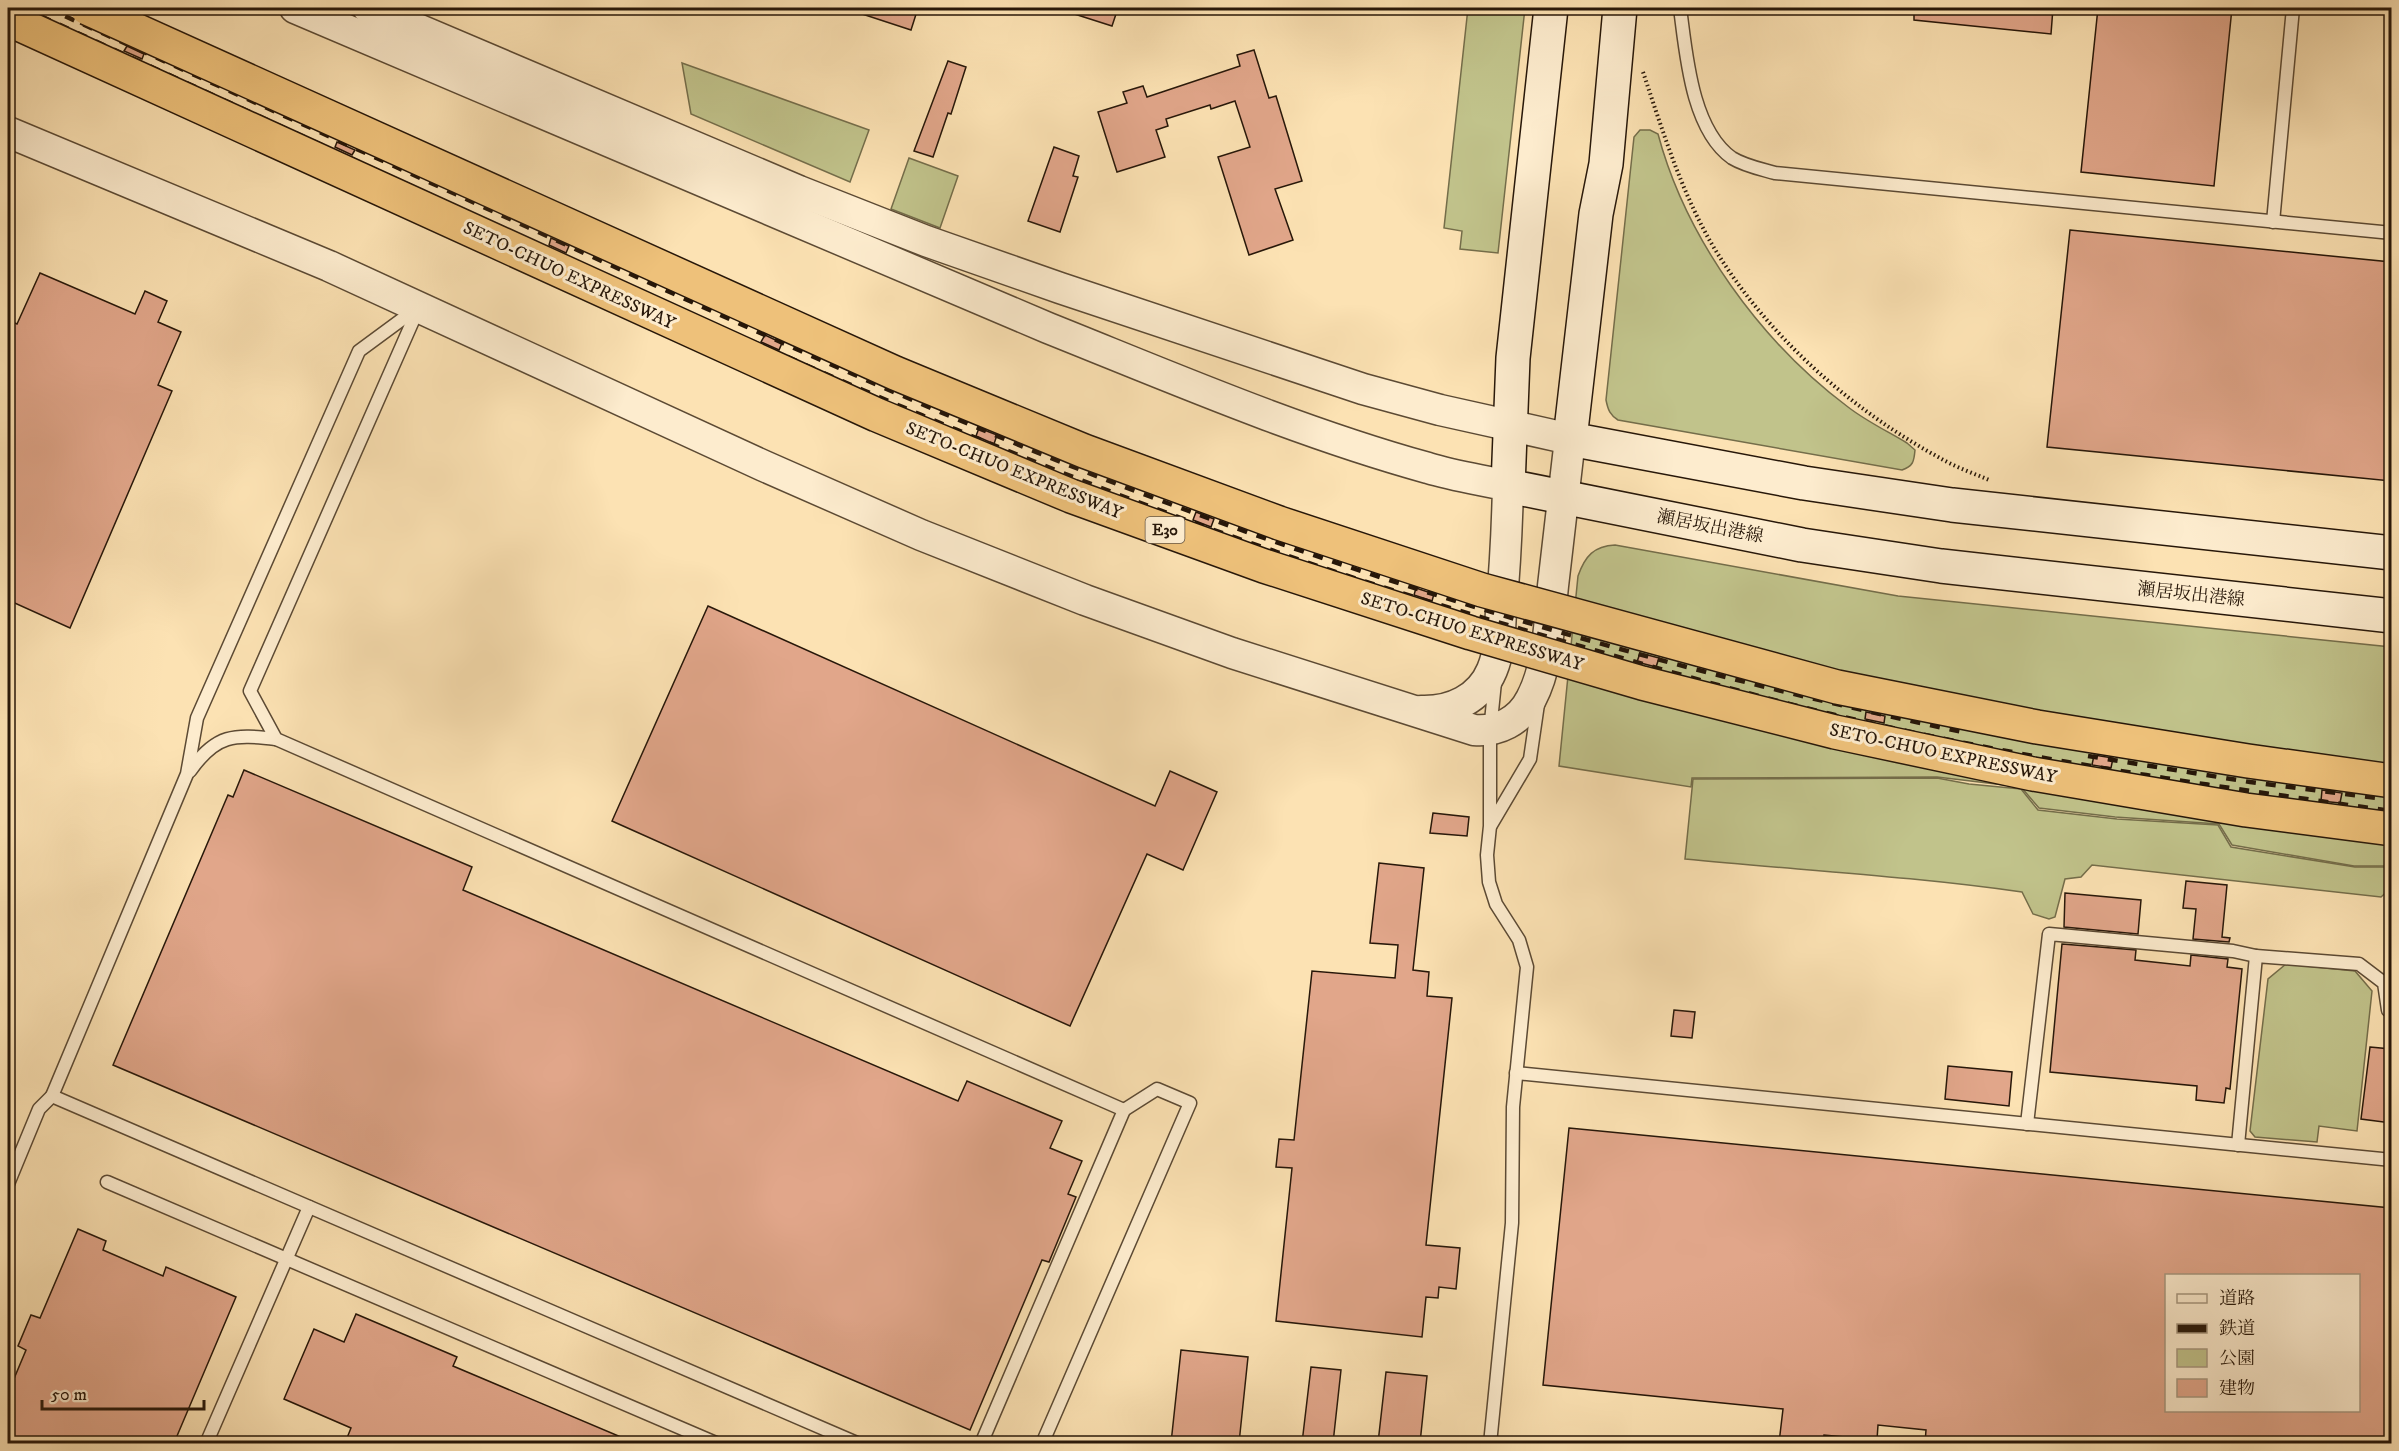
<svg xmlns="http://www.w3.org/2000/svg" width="2399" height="1451" font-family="'IM FELL DW Pica','Noto Serif JP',serif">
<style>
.green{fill:#c1c38b;stroke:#746d4a;stroke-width:1.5}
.building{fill:#e1a68a;stroke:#271709;stroke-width:1.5;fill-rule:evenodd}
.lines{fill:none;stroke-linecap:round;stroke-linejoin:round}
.service-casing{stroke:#5c4a34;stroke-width:15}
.tertiary-casing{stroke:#5c4a34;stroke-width:33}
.secondary-casing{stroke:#271709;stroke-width:36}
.path{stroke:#271709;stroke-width:4;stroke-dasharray:1.5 3;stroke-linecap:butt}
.service{stroke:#fdecce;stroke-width:12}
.tertiary{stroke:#fdecce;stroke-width:30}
.secondary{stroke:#fdecce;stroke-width:33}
.rail{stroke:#271709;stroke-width:4.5;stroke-dasharray:10 10;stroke-linecap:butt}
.motorway-bridge-casing{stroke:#271709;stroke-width:36;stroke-linecap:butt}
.motorway-bridge{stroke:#eec17a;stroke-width:33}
.labels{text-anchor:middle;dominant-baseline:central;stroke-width:6;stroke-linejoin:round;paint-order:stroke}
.shield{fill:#fdecce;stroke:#675744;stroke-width:1.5}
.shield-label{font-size:16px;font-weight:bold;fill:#271709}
.street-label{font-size:18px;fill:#271709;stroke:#fdecce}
</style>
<rect width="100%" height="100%" fill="#fce2b3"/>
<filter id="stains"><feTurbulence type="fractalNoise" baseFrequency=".00333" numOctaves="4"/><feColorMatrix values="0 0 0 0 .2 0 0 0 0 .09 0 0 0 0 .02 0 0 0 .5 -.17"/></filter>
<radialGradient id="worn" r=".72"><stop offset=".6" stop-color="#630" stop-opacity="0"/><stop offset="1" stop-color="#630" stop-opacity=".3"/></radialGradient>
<!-- green -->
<g class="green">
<path d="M1468 8H1525L1498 253 1460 249 1462 231 1444 228Z"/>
<path d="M682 63 869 130 850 182 691 114Z"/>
<path d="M1640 130H1650L1658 134C1686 239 1761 342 1848 407 1866 421 1887 431 1907 443L1915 450C1914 462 1913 466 1902 470L1618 420C1610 415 1608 410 1606 400L1634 137Z"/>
<path d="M909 158 958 176 940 228 891 209Z"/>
<path d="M1615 545 1898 596 2391 647V866H2354L2232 845 2219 824 2115 817 2039 808 2021 787 1937 777 1692 778 1691 787 1559 766 1578 576C1585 556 1594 546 1615 545Z"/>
<path d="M1937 778 1969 784 2021 789 2038 810 2117 819 2218 825 2231 847 2355 867H2391V888L2381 897 2092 865 2081 877 2065 879 2055 917 2049 919 2033 914 2022 892C1910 876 1797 870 1685 859L1693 779Z"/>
<path d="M2286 964 2355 971 2372 991 2357 1131 2319 1126 2317 1142 2255 1137 2250 1131 2268 979Z"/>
</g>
<!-- building -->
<g class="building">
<path d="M854 8H918L911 30 853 11Z"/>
<path d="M1066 8H1118L1112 26 1065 11Z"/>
<path d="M1914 8H2053L2051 34 1914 20Z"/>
<path d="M2098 8H2232L2214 186 2081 172Z"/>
<path d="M127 46 144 54 142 59 124 51Z"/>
<path d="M1254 50 1269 98 1276 96 1302 181 1275 189 1293 240 1249 255 1218 157 1250 147 1235 101 1211 109 1210 105 1166 119 1168 126 1156 130 1165 157 1117 172 1098 112 1127 103 1123 92 1143 86 1147 97 1240 66 1237 55Z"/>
<path d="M948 61 966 67 951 114 948 113 933 157 914 151Z"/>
<path d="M337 142 355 150 352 155 335 147Z"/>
<path d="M1054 147 1079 156 1073 176 1078 177 1060 232 1028 221Z"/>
<path d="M2070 230 2391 262V481L2047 447Z"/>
<path d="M551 238 569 246 566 253 549 245Z"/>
<path d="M40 273 135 314 145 291 167 301 158 322 181 332 158 385 172 391 70 628 8 600V320L17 324Z"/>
<path d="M765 335 782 343 779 350 761 342Z"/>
<path d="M979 428 997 435 994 444 976 436Z"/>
<path d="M1196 512 1214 519 1211 527 1193 520Z"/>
<path d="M1416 588 1434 594 1432 601 1414 595Z"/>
<path d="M708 606 1155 806 1170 771 1217 792 1183 870 1147 854 1070 1026 612 821Z"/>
<path d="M1640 653 1659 658 1656 667 1637 662Z"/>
<path d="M1866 712 1885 716 1884 723 1865 719Z"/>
<path d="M2094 755 2113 758 2111 768 2092 765Z"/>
<path d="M244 770 472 867 463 890 958 1101 967 1081 1062 1121 1050 1148 1082 1161 1068 1194 1076 1197 1049 1262 1042 1260 970 1430 113 1065 228 795 233 797Z"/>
<path d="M2322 790 2342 793 2340 803 2321 801Z"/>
<path d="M1433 813 1469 817 1467 836 1430 833Z"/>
<path d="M1379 863 1424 868 1413 970 1429 972 1427 996 1452 998 1426 1245 1460 1248 1456 1289 1439 1287 1438 1298 1426 1297 1422 1337 1276 1321 1292 1168 1276 1167 1279 1139 1294 1140 1312 971 1395 978 1398 945 1370 943Z"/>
<path d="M2186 881 2227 885 2222 937 2230 938 2229 942 2193 939 2196 909 2183 908Z"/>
<path d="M2065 893 2141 900 2138 934 2064 927Z"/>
<path d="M2062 944 2136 950 2135 960 2190 966 2191 955 2228 959 2227 967 2242 969 2230 1089 2226 1088 2224 1103 2196 1100 2197 1086 2050 1072Z"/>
<path d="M1674 1010 1695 1012 1692 1038 1671 1036Z"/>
<path d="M2370 1047 2391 1049V1123L2361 1119Z"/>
<path d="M1948 1066 2012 1072 2009 1106 1945 1099Z"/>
<path d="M1569 1128 2391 1208V1443H1925L1926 1430 1878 1425 1877 1440 1824 1435 1823 1443H1779L1783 1409 1543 1385ZM2166 1275H2358V1410H2166Z"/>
<path d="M78 1229 106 1241 103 1250 163 1276 166 1267 236 1297 174 1443H8V1393L26 1350 18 1346 31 1315 40 1318Z"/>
<path d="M356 1314 457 1357 453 1366 635 1443H345L351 1428 284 1399 314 1329 344 1342Z"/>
<path d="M1181 1350 1248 1357 1239 1443H1171Z"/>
<path d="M1311 1367 1341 1370 1333 1443H1302Z"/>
<path d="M1386 1372 1427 1376 1420 1443H1378Z"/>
</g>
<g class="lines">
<defs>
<g id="service">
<path d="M1680 8C1686 52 1691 129 1732 158 1745 166 1761 169 1775 173L2392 233"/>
<path d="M2273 222 2293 8"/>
<path d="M419 307 250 691 276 739 1124 1110 981 1444"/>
<path d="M416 309 359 351 197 718 187 774 52 1096 859 1444"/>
<path d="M190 771C216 734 234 734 276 739"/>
<path d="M1491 825 1530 759 1538 704"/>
<path d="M1516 1073 2392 1160"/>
<path d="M2027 1124 2049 934 2233 951 2256 956"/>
<path d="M2238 1145 2256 956 2359 964 2384 983 2388 1010H2392"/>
<path d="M107 1182 718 1444"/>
<path d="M8 1184 39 1109 52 1096"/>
<path d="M206 1444 309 1207"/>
<path d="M1042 1444 1190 1103 1157 1089 1124 1110"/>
<path d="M1490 1444 1512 1223 1513 1107 1527 967 1519 940 1496 904 1489 882 1487 855 1490 826V731L1495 682"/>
</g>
<g id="tertiary">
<path d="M295 8 1048 328C1173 378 1298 432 1428 468 1454 476 1482 480 1508 486 1507 528 1505 569 1501 611 1500 630 1500 651 1492 670 1480 699 1451 712 1421 711"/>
<path d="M8 132 329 266 764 466 921 535 1085 600 1232 653 1474 730C1498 732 1520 721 1531 699 1549 665 1549 623 1553 586 1559 537 1564 488 1570 439L1440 410 1363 389 1060 288 926 241 799 191 368 8"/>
</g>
<g id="secondary">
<path d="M1551 8 1513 358 1508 486 1802 545 1941 566 2392 616"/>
<path d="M1620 8 1606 164 1596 214 1570 439 1804 483 1952 505 2392 553"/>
</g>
</defs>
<!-- service casing -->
<use href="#service" class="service-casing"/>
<!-- tertiary casing -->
<use href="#tertiary" class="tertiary-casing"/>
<!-- secondary casing -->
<use href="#secondary" class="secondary-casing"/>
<!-- path -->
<path class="path" d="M1643 72C1662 129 1680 188 1710 241 1763 332 1848 408 1940 458 1955 467 1973 473 1989 480"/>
<!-- service -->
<use href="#service" class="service"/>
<!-- tertiary -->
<use href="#tertiary" class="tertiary"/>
<!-- secondary -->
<use href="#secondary" class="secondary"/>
<!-- rail -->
<g class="rail">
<path d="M23 8C202 90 382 173 562 255 795 362 1031 468 1274 551 1377 587 1482 618 1587 648 1668 671 1750 695 1831 714 2016 758 2204 785 2392 811"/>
<path d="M47 8C226 89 405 171 584 253 747 327 910 402 1076 468 1362 581 1666 670 1967 733"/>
<path d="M2088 756 2250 782 2392 800"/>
</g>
<defs>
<g id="motorway-bridge">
<path d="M87 8 895 373 1084 451 1279 523 1482 590 1837 687 2037 727 2248 761 2392 781"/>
<path d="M8 19 877 415 1071 496 1264 566 1471 633 1642 683 1835 732 2033 774 2246 810 2392 829"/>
</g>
</defs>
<!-- motorway-bridge casing -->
<use href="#motorway-bridge" class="motorway-bridge-casing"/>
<!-- motorway-bridge -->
<use href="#motorway-bridge" class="motorway-bridge"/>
</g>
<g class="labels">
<!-- shield labels -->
<rect class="shield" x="1145.5" y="517" width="39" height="26" rx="4.5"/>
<g class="shield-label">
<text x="1165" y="530">E30</text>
</g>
<!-- street labels -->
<g class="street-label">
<text transform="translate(569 276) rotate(25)">SETO-CHUO EXPRESSWAY</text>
<text transform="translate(1014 471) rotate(22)">SETO-CHUO EXPRESSWAY</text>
<text transform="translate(1710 527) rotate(11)">瀬居坂出港線</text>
<text transform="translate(2191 595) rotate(6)">瀬居坂出港線</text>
<text transform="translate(1472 632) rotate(17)">SETO-CHUO EXPRESSWAY</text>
<text transform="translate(1943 754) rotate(12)">SETO-CHUO EXPRESSWAY</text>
</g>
</g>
<!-- margin -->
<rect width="2399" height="1451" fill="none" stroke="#fce2b3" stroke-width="30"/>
<rect x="9" y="9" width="2381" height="1433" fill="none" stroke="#271709" stroke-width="3"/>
<rect x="15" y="15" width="2369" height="1421" fill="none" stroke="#271709" stroke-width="1.5"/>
<!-- legend -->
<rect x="2165" y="1274" width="195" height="138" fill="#fdecce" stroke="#a7977f" stroke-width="1.5"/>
<rect x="2177" y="1294" width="30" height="9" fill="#fdecce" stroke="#a7977f" stroke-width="1.5"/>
<text x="2219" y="1304" font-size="18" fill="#271709">道路</text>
<rect x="2177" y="1324" width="30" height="9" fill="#271709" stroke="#a7977f" stroke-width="1.5"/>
<text x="2219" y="1334" font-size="18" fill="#271709">鉄道</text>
<rect x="2177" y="1349" width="30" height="18" fill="#c1c38b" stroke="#a7977f" stroke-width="1.5"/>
<text x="2219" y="1364" font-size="18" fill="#271709">公園</text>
<rect x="2177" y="1379" width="30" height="18" fill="#e1a68a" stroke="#a7977f" stroke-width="1.5"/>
<text x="2219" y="1394" font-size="18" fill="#271709">建物</text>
<!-- scale -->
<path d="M42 1400v9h162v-9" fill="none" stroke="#271709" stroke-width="3"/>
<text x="51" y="1400" font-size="18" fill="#271709" stroke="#fdecce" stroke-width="4.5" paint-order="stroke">50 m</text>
<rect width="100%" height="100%" filter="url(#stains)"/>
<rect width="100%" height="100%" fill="url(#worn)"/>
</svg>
